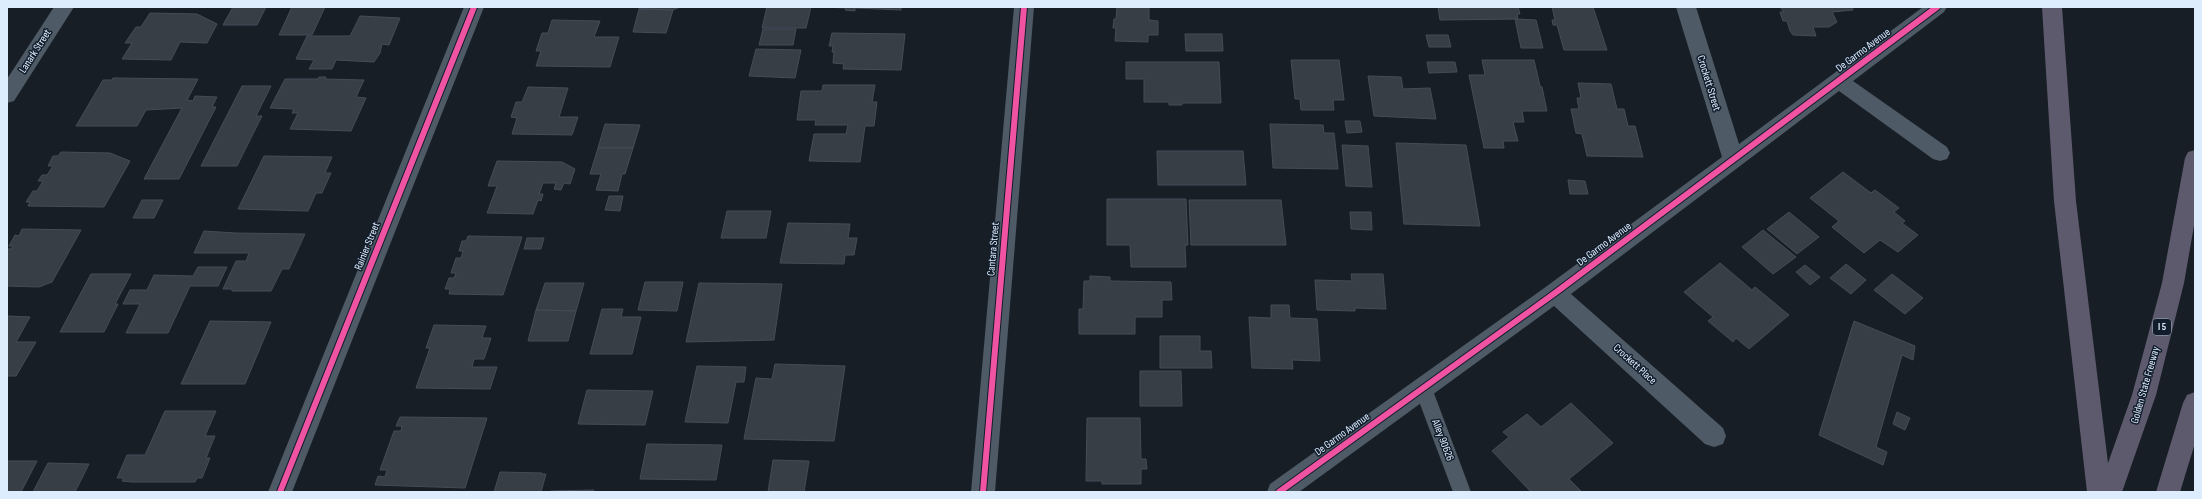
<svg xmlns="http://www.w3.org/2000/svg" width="2202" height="499" viewBox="0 0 2202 499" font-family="'Sofia Sans Condensed',sans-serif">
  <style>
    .building { fill: #373e46; stroke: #434d58 }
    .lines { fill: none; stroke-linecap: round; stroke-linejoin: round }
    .service { fill: #4e5a66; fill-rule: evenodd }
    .minor { fill: #4e5a66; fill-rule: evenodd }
    .motorway { fill: #5e5a6d; fill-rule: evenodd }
    .cycleway-casing { stroke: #121d2b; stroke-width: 8 }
    .cycleway { stroke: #f153a3; stroke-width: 6 }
    .labels { text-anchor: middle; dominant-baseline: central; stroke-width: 3; stroke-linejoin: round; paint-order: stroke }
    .shield { fill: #121d2b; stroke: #a1afbf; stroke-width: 1 }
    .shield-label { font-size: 10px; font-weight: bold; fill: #deedfe }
    .street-label { font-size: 11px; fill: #deedfe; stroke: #121d2b }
  </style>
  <rect width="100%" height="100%" fill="#181e25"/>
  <!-- building -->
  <g class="building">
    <polygon points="233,7 266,7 257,25 223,25"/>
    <polygon points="292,7 325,7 312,35 279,35"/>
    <polygon points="640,7 680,7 673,10 639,9"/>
    <polygon points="767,7 811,7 806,28 762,28"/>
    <polygon points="822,7 901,7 901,10 855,8 855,11 845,10 846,8"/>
    <polygon points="1117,7 1149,7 1149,20 1158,21 1158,35 1148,35 1148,42 1115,41 1116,28 1113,28 1114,19 1116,19"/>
    <polygon points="1438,7 1518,7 1520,14 1517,14 1518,19 1440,20"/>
    <polygon points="1552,7 1593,7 1607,50 1564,50 1557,25 1553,25 1552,20 1555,20"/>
    <polygon points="1780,7 1852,7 1853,10 1832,12 1837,22 1829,27 1813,27 1816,36 1793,35 1790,31 1787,21 1783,21 1780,12 1784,12"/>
    <polygon points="639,9 673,10 666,33 633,32"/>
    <polygon points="150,13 197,14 217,24 207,43 180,42 171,60 122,59 132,43 125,43 136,27 141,27"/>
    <polygon points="360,16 400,18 389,45 382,44 380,53 374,62 336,60 332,69 309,69 314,60 296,59 307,36 350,36"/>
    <polygon points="1515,19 1536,20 1543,48 1521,48"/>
    <polygon points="552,20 600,21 594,37 619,37 610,67 536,66 541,51 536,51 542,33 548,33"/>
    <polygon points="763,29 796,29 793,45 759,45"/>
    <polygon points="832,33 905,34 901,70 843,69 844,64 833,63 834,52 832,52 833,46 829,46"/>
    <polygon points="1185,34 1222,34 1223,51 1186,51"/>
    <polygon points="1426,35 1448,35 1451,47 1429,47"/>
    <polygon points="756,49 801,50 795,78 749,76"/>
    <polygon points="1291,60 1339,60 1344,100 1333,100 1334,110 1301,110 1300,99 1295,99"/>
    <polygon points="1482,60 1534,60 1540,86 1542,87 1547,111 1522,111 1524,122 1513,122 1518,141 1503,141 1504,148 1484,148 1469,75 1485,75"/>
    <polygon points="1126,62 1219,62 1221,103 1182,103 1182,105 1169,105 1169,102 1144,102 1144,79 1126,79"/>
    <polygon points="1427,62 1455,62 1457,72 1429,73"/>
    <polygon points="1368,76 1401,77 1403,89 1430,88 1436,119 1374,116"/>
    <polygon points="319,77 326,77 325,79 364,80 356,97 366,98 351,131 290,129 298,113 292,113 294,109 270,108 285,79 318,79"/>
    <polygon points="113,78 198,79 187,100 193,101 195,96 217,97 212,107 216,107 179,179 144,179 182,108 146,110 137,126 76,126 103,80 112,80"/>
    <polygon points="1578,83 1611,84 1617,109 1624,109 1628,126 1635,126 1643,157 1587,156 1582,134 1576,133 1571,109 1579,109 1577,98 1581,98"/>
    <polygon points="823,85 875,85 872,102 877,102 874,126 865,126 860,162 809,161 814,134 846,134 848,125 815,125 816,120 797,120 801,91 822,91"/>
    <polygon points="242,86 271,86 256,116 262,116 237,166 201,166"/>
    <polygon points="528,87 568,88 559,117 578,117 572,135 512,134 517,118 511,117 516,102 522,102"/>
    <polygon points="1345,121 1360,121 1362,132 1347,133"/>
    <polygon points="605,124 640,125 633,148 598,148"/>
    <polygon points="1270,124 1323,125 1324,133 1334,133 1338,169 1273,168"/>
    <polygon points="1396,143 1466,145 1480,226 1404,224"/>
    <polygon points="1342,145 1368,146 1372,187 1346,186"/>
    <polygon points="598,148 633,148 625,174 622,174 618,191 596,190 601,174 590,174"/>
    <polygon points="1157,151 1243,151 1246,185 1158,185"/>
    <polygon points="61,152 110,153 130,161 104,207 28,206 30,202 26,202 33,191 37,191 43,181 38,181 42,175 47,175 53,166 48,166 53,156 58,156"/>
    <polygon points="264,156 332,157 325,173 331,173 322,193 316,193 308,211 238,209"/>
    <polygon points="497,161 562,162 575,169 570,184 564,183 561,190 554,189 556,183 543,183 539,194 543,194 541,201 538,200 533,214 487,213 497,186 488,186"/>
    <polygon points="1843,172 1871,193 1875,190 1899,208 1894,212 1905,221 1902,223 1918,235 1898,252 1880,240 1864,253 1832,227 1839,221 1810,198"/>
    <polygon points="1568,180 1585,181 1588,194 1570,194"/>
    <polygon points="609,196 623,196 620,211 605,210"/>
    <polygon points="1107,199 1186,199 1188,245 1185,245 1186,267 1131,267 1130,245 1107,245"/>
    <polygon points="142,200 163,200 154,218 133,218"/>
    <polygon points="1189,200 1281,200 1286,245 1191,245"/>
    <polygon points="727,211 771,211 766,238 721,238"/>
    <polygon points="1350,212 1371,212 1372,230 1351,229"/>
    <polygon points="1789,212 1819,237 1797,254 1767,229"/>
    <polygon points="788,223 850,224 848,238 857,238 854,255 845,255 844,264 780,263"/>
    <polygon points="22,229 81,230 52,282 39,287 7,286 7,249 11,249 13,246 9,246 15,235 19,236"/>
    <polygon points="1763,230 1796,257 1773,274 1742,247"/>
    <polygon points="204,231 235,233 305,234 289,269 282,269 271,291 232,291 232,289 223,289 236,261 246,261 249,253 194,253"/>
    <polygon points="468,236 522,237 503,295 449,294 450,289 445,289 449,278 454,278 456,273 451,273 456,258 461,258 463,251 459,251 462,241 466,241"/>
    <polygon points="527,238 544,238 541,249 524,249"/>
    <polygon points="1720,263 1752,290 1755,287 1789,315 1749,349 1736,338 1733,342 1708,321 1713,317 1684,292"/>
    <polygon points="1846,264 1866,280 1851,294 1830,278"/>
    <polygon points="1805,265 1820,277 1810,285 1796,272"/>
    <polygon points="198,267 227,267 218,286 190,286 168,333 126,333 140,304 123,304 130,290 147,290 154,275 193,276"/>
    <polygon points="91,274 131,274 115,304 118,304 104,332 60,332"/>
    <polygon points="1351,274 1383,274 1386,309 1355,308 1355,311 1317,310 1315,280 1352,281"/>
    <polygon points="1892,274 1923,298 1905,314 1874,290"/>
    <polygon points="1090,276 1110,277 1110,281 1171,282 1172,300 1162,300 1162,317 1135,317 1135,334 1079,334 1079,309 1083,309 1084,281 1090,281"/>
    <polygon points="645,282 683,282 677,311 638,310"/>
    <polygon points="545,283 584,283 576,311 536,310"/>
    <polygon points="699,283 782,284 774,340 686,342"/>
    <polygon points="1271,305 1289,305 1290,318 1317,319 1320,361 1292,360 1293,369 1252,368 1249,317 1271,318"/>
    <polygon points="602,309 623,309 621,317 641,317 632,354 590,354"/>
    <polygon points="536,310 576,311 568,341 528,341"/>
    <polygon points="7,316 30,317 16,342 36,342 16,376 7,376"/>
    <polygon points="210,321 271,322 245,384 181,384"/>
    <polygon points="1854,321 1915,346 1913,360 1902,355 1876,447 1887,452 1883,465 1819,435"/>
    <polygon points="434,325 486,326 482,338 491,338 484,359 474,359 472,367 497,367 490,389 416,388 430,348 426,348"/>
    <polygon points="1160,336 1200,336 1200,351 1211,351 1212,368 1160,368"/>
    <polygon points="775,364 845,366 834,441 744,439 756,378 772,379"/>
    <polygon points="697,366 746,367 744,382 736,382 728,423 685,422"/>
    <polygon points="1140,371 1181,371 1182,406 1140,406"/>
    <polygon points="587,390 653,391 645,425 578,424"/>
    <polygon points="1571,403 1613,443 1569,479 1582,492 1531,492 1492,451 1509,437 1503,432 1527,414 1541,427"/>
    <polygon points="165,411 216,411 205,436 215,436 206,458 210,458 202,478 197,478 195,482 132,482 122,481 124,478 117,478 127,455 145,455"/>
    <polygon points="1897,412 1910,418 1905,430 1893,424"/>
    <polygon points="400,417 487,418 465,488 375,485 378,476 385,477 387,470 380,470 394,431 401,431 402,426 396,426"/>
    <polygon points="1087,418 1140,418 1141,459 1146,459 1147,469 1141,469 1141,484 1102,484 1102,481 1086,481"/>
    <polygon points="647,444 722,445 716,480 640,479"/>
    <polygon points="773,460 809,461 804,492 768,492"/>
    <polygon points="7,461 37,461 21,492 7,492"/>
    <polygon points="48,463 89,464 75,492 33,492"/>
    <polygon points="500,472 542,473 542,474 546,474 541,492 494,492"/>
    <polygon points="594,490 593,492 551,492 551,491"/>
  </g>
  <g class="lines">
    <!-- service -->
    <polygon class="service" points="1423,380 1429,382 1432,388 1471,492 1453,492 1414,388 1417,382"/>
    <!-- minor -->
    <g class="minor">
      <polygon points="54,7 74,7 14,101 7,103 7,79"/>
      <polygon points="464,7 484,7 292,492 268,492"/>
      <polygon points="1014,7 1034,7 995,492 971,492"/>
      <polygon points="1676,7 1696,7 1739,144 1923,7 1947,7 1944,12 1853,81 1947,147 1950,153 1947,159 1940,161 1933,159 1839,91 1571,294 1723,428 1726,436 1723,444 1714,447 1705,444 1554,306 1299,492 1267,492 1270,484 1547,286 1722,157"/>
    </g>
    <!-- motorway -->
    <g class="motorway">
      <polygon points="2042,7 2062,7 2076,201 2108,463 2132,395 2162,283 2185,158 2188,152 2195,150 2195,220 2184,283 2156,395 2122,492 2087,492 2054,201"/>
      <polygon points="2195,392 2195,443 2180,492 2156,492 2183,403 2187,395"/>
    </g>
    <defs>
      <g id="cycleway">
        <polyline points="280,492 474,7"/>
        <polyline points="983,492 1024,7"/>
        <polyline points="1279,492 1555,293 1937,7"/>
      </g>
    </defs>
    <!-- cycleway casing -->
    <use href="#cycleway" class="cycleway-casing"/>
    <!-- cycleway -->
    <use href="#cycleway" class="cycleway"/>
  </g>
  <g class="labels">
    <!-- shield labels -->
    <rect class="shield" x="2153" y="319" width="18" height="16" rx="3"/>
    <g class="shield-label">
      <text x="2162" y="327">I 5</text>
    </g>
    <!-- street labels -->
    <g class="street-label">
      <text transform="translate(1863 50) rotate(-37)">De Garmo Avenue</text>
      <text transform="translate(35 51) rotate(-57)">Lanark Street</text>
      <text transform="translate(1709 83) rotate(73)">Crockett Street</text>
      <text transform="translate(1604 244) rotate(-37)">De Garmo Avenue</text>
      <text transform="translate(367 246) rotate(-68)">Rainier Street</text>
      <text transform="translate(993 249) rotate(-85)">Cantara Street</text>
      <text transform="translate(1635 364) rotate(42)">Crockett Place</text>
      <text transform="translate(2145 385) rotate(-74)">Golden State Freeway</text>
      <text transform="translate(1342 434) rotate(-36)">De Garmo Avenue</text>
      <text transform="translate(1443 440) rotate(69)">Alley 90626</text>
    </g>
  </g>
  <!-- border -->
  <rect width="2202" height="499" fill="none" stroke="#deedfe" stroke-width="16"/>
</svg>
